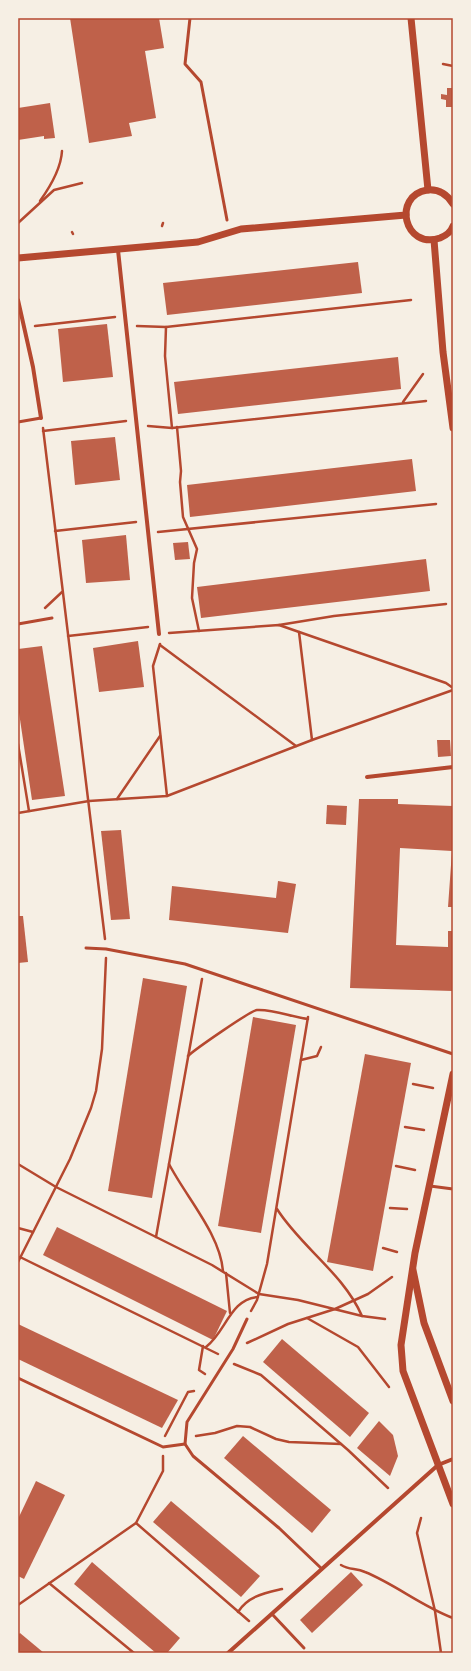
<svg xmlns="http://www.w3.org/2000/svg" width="471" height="1671" viewBox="0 0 471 1671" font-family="'Open Sans',sans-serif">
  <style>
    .building { fill: #bf614a }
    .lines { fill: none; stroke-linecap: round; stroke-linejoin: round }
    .path { stroke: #b5482f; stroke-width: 2.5 }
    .service { stroke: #b5482f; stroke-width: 3 }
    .minor { stroke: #b5482f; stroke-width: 4 }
    .tertiary { stroke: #b5482f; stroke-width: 7 }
    .neatline { fill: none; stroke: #b5482f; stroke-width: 1.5 }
  </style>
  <rect width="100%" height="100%" fill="#f6efe4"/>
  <!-- building -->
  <g class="building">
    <polygon points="70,18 159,18 164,48 145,51 156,118 129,123 132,136 89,143"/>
    <polygon points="447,88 453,88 453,107 446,107 446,100 441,99 441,94 447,95"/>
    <polygon points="50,103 55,138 44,139 44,136 18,140 18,108"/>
    <polygon points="358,262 362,293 167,315 163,283"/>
    <polygon points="107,324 113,377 63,382 58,329"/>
    <polygon points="398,357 401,389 178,414 174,382"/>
    <polygon points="115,437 120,480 75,485 71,441"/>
    <polygon points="412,459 416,491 190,517 187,485"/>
    <polygon points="126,535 130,580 86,583 82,540"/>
    <polygon points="188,542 190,559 175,560 173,543"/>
    <polygon points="426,559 430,591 201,618 197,587"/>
    <polygon points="138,641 144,687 99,692 93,648"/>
    <polygon points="42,646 65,796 32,800 18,706 18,649"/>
    <polygon points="437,740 450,740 451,756 438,757"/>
    <polygon points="359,799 398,799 398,804 453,806 453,907 448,907 452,851 400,848 396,945 448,947 448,931 453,931 453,991 350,988"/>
    <polygon points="327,805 347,806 346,825 326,824"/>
    <polygon points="121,830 130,919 111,920 101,831"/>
    <polygon points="278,881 296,884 288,933 169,920 172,886 276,898"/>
    <polygon points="18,916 23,916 28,962 18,963"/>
    <polygon points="143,978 187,986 152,1198 108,1191"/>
    <polygon points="253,1017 296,1025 261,1233 218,1226"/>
    <polygon points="365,1054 411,1063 373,1271 327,1262"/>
    <polygon points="57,1227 227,1311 213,1340 43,1255"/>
    <polygon points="18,1324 178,1400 162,1428 18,1359"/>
    <polygon points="282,1339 369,1413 350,1437 263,1362"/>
    <polygon points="379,1421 393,1435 398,1456 390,1476 357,1448"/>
    <polygon points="243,1436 331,1510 312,1533 224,1458"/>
    <polygon points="36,1481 65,1495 24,1579 18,1576 18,1519"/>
    <polygon points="171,1501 260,1576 241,1597 153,1522"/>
    <polygon points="92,1562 180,1638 167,1653 156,1653 74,1584"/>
    <polygon points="351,1572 363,1585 312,1633 300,1620"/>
    <polygon points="20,1633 44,1653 18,1653 18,1635"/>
  </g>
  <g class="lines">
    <!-- path -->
    <g class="path">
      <polyline points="443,64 453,66"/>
      <path d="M40 201C50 187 61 169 62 151"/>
      <polyline points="18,223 54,190 82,183"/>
      <polyline points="162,226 163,223"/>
      <polyline points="72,232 73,234"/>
      <polyline points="35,326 115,317"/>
      <polyline points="137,326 166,327 411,300"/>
      <polyline points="166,327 165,356 172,428"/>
      <polyline points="403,402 423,374"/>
      <polyline points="148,426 172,428 426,401"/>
      <polyline points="177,427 181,471 180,482 183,517 197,549 194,563 192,598 199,631"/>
      <polyline points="43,428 105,939"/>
      <polyline points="43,431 126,421"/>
      <polyline points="55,531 136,522"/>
      <polyline points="158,532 436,504"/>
      <polyline points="45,608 62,592"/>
      <polyline points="279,625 334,616 446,604"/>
      <polyline points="299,632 312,740"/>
      <polyline points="169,633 279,625 446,683 453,688"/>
      <polyline points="68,636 148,627"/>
      <polyline points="160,644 153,666 167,796"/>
      <polyline points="160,645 296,746"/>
      <polyline points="18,744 29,811"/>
      <polyline points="117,799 160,736"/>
      <polyline points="18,813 89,801 167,796 312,740 453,690"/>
      <path d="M188 1056C194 1050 250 1011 257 1010 274 1009 291 1017 308 1019"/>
      <polyline points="301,1060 317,1056 321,1047"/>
      <polyline points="413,1084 433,1088"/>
      <polyline points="405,1127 424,1130"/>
      <polyline points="18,1164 56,1187 212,1265 259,1294 298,1300 362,1316 385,1319"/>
      <path d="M169 1164C186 1197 220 1234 223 1271"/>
      <polyline points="396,1166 415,1170"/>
      <polyline points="390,1208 407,1209"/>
      <path d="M277 1209C301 1247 343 1273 362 1316"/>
      <polyline points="18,1228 33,1232"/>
      <polyline points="156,1237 202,979"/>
      <polyline points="383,1248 397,1252"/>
      <polyline points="20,1257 218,1354"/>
      <polyline points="18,1262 70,1159 91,1108 96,1091 102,1049 106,958"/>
      <polyline points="226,1273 230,1313"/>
      <polyline points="251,1311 257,1300 267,1264 308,1017"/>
      <polyline points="307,1318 358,1347 389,1387"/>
      <polyline points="247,1343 288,1324 335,1309 368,1294 392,1277"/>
      <polyline points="203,1346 199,1370 205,1374"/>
      <path d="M206 1347C226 1332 230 1299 258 1297"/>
      <polyline points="234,1364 261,1375 348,1450 388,1488"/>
      <polyline points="165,1436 188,1392 194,1391"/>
      <polyline points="196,1436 215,1433 237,1426 250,1427 276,1439 289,1442 341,1444"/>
      <polyline points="421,1518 417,1533 435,1611 441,1653"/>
      <polyline points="136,1523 249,1621"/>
      <path d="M341 1565C349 1570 356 1568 365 1572 395 1584 421 1606 453 1618"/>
      <polyline points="49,1583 134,1653"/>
      <polyline points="18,1605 136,1523 163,1471 163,1456"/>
      <path d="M238 1612C248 1596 265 1593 282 1589"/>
    </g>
    <!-- service -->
    <g class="service">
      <polyline points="190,18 185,64 201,82 227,220"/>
      <polyline points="18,422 41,418"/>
      <polyline points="18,624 52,618"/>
      <polyline points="86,948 106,949 185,964 453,1054"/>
      <polyline points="430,1186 453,1189"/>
      <polyline points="247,1319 233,1349 187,1422 185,1444 193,1456 279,1528 322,1569"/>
      <polyline points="18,1378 163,1447 185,1444"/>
      <polyline points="272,1614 304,1648"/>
    </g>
    <!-- minor -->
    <g class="minor">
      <polyline points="118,250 159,634"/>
      <polyline points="18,300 33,367 41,418"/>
      <polyline points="367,777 453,767"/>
      <polyline points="228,1653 438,1465 453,1459"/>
    </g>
    <!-- tertiary -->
    <g class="tertiary">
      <polyline points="411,18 428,190"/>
      <path d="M453 204C447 194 438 189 427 190 392 196 404 250 440 238 445 236 451 232 453 226"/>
      <polyline points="434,240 443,352 453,428"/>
      <polyline points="18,258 198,242 241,229 406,215"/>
      <polyline points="453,1074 415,1253 401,1345 403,1371 453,1504"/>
      <polyline points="413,1270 424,1323 453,1401"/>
    </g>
  </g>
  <!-- border -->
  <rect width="471" height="1671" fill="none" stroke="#f6efe4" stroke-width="38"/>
  <rect x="19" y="19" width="433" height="1633" class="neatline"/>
</svg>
